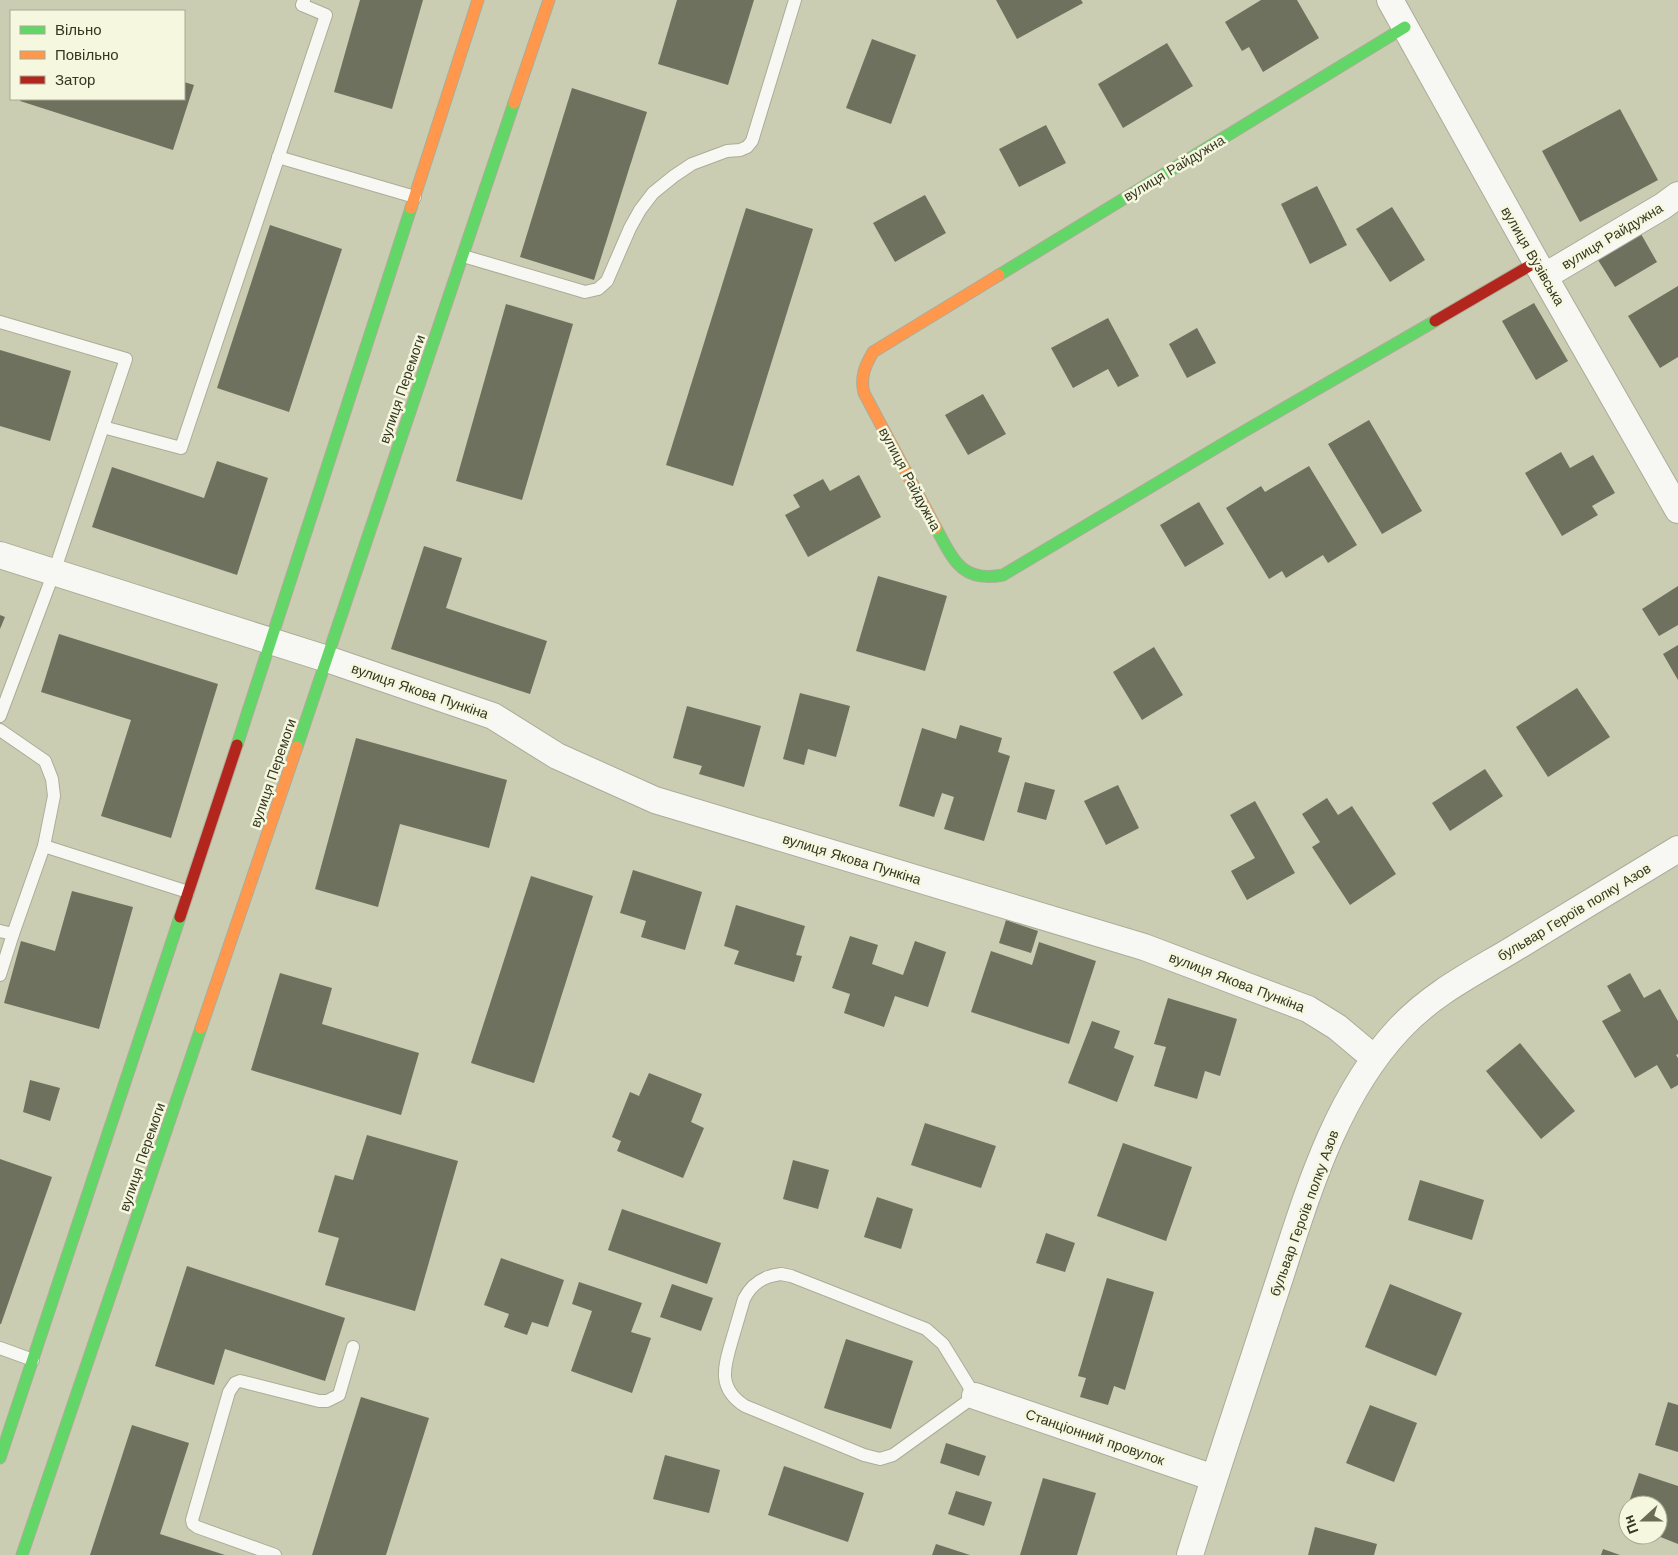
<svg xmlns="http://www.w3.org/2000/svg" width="1678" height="1555" viewBox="0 0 1678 1555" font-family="'Work Sans',sans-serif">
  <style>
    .building { fill: #6d715e }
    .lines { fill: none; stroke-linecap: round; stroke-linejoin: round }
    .lane-casing { stroke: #acac98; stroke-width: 14 }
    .street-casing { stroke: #acac98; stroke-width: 28 }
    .fast-casing { stroke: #acac98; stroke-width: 13 }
    .slow-casing { stroke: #acac98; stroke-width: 13 }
    .jam-casing { stroke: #acac98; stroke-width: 13 }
    .lane { stroke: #f7f8f3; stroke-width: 12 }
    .street { stroke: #f7f8f3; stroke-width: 26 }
    .fast { stroke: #63d668; stroke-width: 11 }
    .slow { stroke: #ff974d; stroke-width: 11 }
    .jam { stroke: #b3261e; stroke-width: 11 }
    .labels { text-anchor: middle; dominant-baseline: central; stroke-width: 5; stroke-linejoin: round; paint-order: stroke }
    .street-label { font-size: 14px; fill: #363723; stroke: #f5f7de }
  </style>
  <rect width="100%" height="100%" fill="#cbcdb2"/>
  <!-- building -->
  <g class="building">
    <polygon points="360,0 423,0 392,109 334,92"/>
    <polygon points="677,0 754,0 728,85 658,64"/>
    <polygon points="996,0 1081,0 1083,3 1017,39"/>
    <polygon points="1261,0 1297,0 1319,38 1263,72 1249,47 1242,51 1225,22"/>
    <polygon points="872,39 916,55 891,124 846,108"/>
    <polygon points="1167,43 1193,86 1123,128 1098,84"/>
    <polygon points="184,82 194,85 173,150 20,101 21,99 184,99"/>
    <polygon points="572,88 647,112 594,280 520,257"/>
    <polygon points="1620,109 1658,180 1580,222 1542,151"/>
    <polygon points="1046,125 1066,163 1019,187 999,149"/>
    <polygon points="1317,186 1347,245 1310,264 1281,204"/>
    <polygon points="925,195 946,233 895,262 873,223"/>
    <polygon points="1392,207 1425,260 1390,282 1356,229"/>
    <polygon points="746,208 813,229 733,486 666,465"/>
    <polygon points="270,225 342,249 289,412 217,388"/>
    <polygon points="1641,234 1657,262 1615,287 1598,260"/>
    <polygon points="1678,286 1678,357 1660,368 1628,316"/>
    <polygon points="1534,303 1568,361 1536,380 1502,321"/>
    <polygon points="506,304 573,324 522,500 456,481"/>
    <polygon points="1108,318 1139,376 1118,387 1108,369 1073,388 1051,348"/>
    <polygon points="1197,328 1216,363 1187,378 1169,344"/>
    <polygon points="0,350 71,371 50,441 0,426"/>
    <polygon points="983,394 1006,434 968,455 945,415"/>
    <polygon points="1369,420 1422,511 1382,534 1328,444"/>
    <polygon points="1561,452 1570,468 1593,455 1615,493 1592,506 1598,515 1562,536 1525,473"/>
    <polygon points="217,461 268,478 237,575 92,527 112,467 204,498"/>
    <polygon points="1309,466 1357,545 1328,563 1323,555 1286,578 1282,571 1269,579 1226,508 1261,486 1265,492"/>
    <polygon points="859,475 881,517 808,557 785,515 800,507 793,495 823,479 830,491"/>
    <polygon points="1199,502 1224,544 1185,567 1160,525"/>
    <polygon points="424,546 462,558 446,608 547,641 530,694 391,649"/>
    <polygon points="878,576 947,596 925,671 856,651"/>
    <polygon points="1678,586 1678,625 1659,636 1642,609"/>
    <polygon points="0,615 5,617 0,629"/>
    <polygon points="59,634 218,684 171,838 101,816 131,720 41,692"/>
    <polygon points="1678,645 1678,680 1663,654"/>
    <polygon points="1154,647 1183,695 1142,720 1113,672"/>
    <polygon points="1577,688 1610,737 1548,777 1516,727"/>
    <polygon points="800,693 850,706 836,757 808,749 804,765 783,759"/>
    <polygon points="687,706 761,726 744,787 699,774 702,766 673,758"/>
    <polygon points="960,725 1002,738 998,752 1010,756 984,841 944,829 954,797 942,793 934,817 899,806 922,728 956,739"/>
    <polygon points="356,738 507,780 489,848 400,824 378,907 315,889"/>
    <polygon points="1485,769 1503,796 1450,831 1432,803"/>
    <polygon points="1025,782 1055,790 1046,820 1017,812"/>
    <polygon points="1118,785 1139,828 1106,845 1084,801"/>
    <polygon points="1327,798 1338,815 1352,806 1396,874 1350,905 1312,847 1320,842 1302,814"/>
    <polygon points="1255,801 1295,873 1247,900 1231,871 1255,858 1230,815"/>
    <polygon points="633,870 702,892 685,950 641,937 646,921 620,913"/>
    <polygon points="531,876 593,896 534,1083 471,1063"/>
    <polygon points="72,891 133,907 99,1029 4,1003 21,941 55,951"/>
    <polygon points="736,905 805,926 796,955 802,956 794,982 734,964 739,951 724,946"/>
    <polygon points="1006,920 1038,931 1031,953 999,943"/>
    <polygon points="850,936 878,945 872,964 903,975 915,941 946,952 928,1007 895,996 884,1027 844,1013 850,994 832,988"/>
    <polygon points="1039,942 1096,961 1069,1044 971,1012 991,951 1032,965"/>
    <polygon points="280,973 332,988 322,1024 419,1053 401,1115 251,1070"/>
    <polygon points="1630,973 1644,998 1660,989 1678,1021 1678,1054 1676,1055 1678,1058 1678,1085 1671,1089 1657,1065 1635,1078 1602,1021 1621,1011 1607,986"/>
    <polygon points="1168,998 1237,1019 1220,1076 1205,1071 1197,1099 1154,1086 1166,1047 1154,1044"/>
    <polygon points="1092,1021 1120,1031 1114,1048 1134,1056 1117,1102 1068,1083"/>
    <polygon points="1520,1043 1575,1111 1541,1139 1486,1071"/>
    <polygon points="649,1073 702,1094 691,1122 704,1128 683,1178 617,1151 621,1141 612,1137 630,1092 639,1096"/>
    <polygon points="30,1080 60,1088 50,1121 23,1112"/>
    <polygon points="925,1123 996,1146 981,1188 911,1165"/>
    <polygon points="367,1135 458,1161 415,1311 325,1285 339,1238 318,1232 335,1175 353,1180"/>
    <polygon points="1123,1143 1192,1167 1166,1241 1097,1216"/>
    <polygon points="0,1159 52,1177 1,1324 0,1324"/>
    <polygon points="793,1160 829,1170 818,1209 783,1199"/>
    <polygon points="1420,1180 1484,1200 1472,1240 1408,1220"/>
    <polygon points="877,1197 913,1209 901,1249 864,1237"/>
    <polygon points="622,1209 721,1243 707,1284 608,1250"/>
    <polygon points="1046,1233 1075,1243 1065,1272 1036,1263"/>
    <polygon points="501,1258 564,1280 548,1327 532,1322 527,1335 504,1327 509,1314 484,1305"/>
    <polygon points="187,1266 345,1318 325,1381 225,1349 214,1385 155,1366"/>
    <polygon points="1107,1278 1154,1292 1125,1390 1114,1386 1108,1405 1080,1397 1086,1378 1078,1376"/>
    <polygon points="579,1282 642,1303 631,1332 651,1338 632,1393 571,1371 592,1311 572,1304"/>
    <polygon points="672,1284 713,1298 701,1331 660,1317"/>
    <polygon points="1390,1284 1462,1313 1436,1376 1365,1347"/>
    <polygon points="846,1339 913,1361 891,1429 824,1408"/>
    <polygon points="361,1397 429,1418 386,1555 312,1555"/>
    <polygon points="1668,1402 1678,1405 1678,1452 1655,1445"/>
    <polygon points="1370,1405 1417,1423 1394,1482 1346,1463"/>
    <polygon points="132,1425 189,1443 160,1534 225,1555 90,1555"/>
    <polygon points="946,1443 986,1456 979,1476 940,1463"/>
    <polygon points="665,1455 720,1470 709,1513 653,1499"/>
    <polygon points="784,1466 864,1493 848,1542 768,1515"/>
    <polygon points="1639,1473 1678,1486 1678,1544 1658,1536 1658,1505 1628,1505"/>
    <polygon points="1043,1478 1096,1493 1077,1555 1020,1555"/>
    <polygon points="956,1491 992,1502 984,1526 948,1514"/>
    <polygon points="1628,1506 1628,1526 1621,1523"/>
    <polygon points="1315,1527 1377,1544 1374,1555 1308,1555"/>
    <polygon points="936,1544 970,1555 932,1555"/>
    <polygon points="1603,1549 1620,1555 1601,1555"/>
  </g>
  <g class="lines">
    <defs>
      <g id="lane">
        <polyline points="278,157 415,197"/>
        <polyline points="463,256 585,292 598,289 607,281 630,228 640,210 653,193 674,176 692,164 727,151 740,150 747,147 752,141 795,0"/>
        <polyline points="0,322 126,359 103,427"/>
        <polyline points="0,716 54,572 103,427 181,448 326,15 302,5 304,0"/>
        <polyline points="0,730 45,761 52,779 54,796 44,846 13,934 0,975"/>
        <polyline points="44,846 188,892"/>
        <polyline points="0,931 13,934"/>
        <path d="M781 1274 791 1276 926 1329 943 1344 975 1396 893 1455 880 1459 864 1455 745 1406C717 1388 724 1367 732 1340 736 1326 740 1313 744 1299 752 1283 764 1276 781 1274Z"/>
        <polyline points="0,1348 33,1360"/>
        <polyline points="275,1555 197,1527 193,1524 192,1520 229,1392 235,1383 240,1381 319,1401 327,1401 339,1395 353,1347"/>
      </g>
      <g id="street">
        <polyline points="1390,0 1536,262 1678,510"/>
        <polyline points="1545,276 1663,206 1678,195"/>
        <polyline points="0,555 327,659 493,716 557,756 655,800 1144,947 1308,1009 1337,1027 1374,1058"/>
        <polyline points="975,1396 1214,1478"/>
        <path d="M1190 1555C1216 1471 1244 1388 1271 1305 1303 1210 1330 1102 1400 1028 1434 992 1474 973 1515 948 1569 915 1624 882 1678 849"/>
      </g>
      <g id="fast">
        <polyline points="999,275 1405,27"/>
        <path d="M936 528C953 559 961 583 1003 575L1236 436 1435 321"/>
        <polyline points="237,745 411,208"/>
        <polyline points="297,747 514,103"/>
        <polyline points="0,1458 180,917"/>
        <polyline points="22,1555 201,1028"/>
      </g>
      <g id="slow">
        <polyline points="514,103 549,0"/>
        <polyline points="411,208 478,0"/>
        <path d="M936 528 864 393C860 377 865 366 873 352L999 275"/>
        <polyline points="201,1028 297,747"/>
      </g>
      <g id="jam">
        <polyline points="1435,321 1536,262"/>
        <polyline points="180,917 237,745"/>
      </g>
    </defs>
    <!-- lane casing -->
    <use href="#lane" class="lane-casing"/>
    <!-- street casing -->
    <use href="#street" class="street-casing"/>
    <!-- fast casing -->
    <use href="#fast" class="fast-casing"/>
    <!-- slow casing -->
    <use href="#slow" class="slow-casing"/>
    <!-- jam casing -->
    <use href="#jam" class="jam-casing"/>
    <!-- lane -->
    <use href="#lane" class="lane"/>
    <!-- street -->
    <use href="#street" class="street"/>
    <!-- fast -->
    <use href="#fast" class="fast"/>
    <!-- slow -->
    <use href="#slow" class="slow"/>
    <!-- jam -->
    <use href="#jam" class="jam"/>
  </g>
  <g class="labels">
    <!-- street labels -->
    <g class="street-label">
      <text transform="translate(1174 168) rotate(-31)">вулиця Райдужна</text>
      <text transform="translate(1612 236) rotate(-31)">вулиця Райдужна</text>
      <text transform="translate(1533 256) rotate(60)">вулиця Вузівська</text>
      <text transform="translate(402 389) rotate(-71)">вулиця Перемоги</text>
      <text transform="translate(910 479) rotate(62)">вулиця Райдужна</text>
      <text transform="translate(420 691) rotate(19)">вулиця Якова Пункіна</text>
      <text transform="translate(273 773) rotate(-71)">вулиця Перемоги</text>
      <text transform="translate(852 859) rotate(17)">вулиця Якова Пункіна</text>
      <text transform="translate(1574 912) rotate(-31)">бульвар Героїв полку Азов</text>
      <text transform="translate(1237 982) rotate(21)">вулиця Якова Пункіна</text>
      <text transform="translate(142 1157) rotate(-71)">вулиця Перемоги</text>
      <text transform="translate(1304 1213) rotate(-70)">бульвар Героїв полку Азов</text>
      <text transform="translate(1095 1437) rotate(19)">Станціонний провулок</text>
    </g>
  </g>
  <!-- legend -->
  <rect x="10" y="10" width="175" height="90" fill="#f5f7de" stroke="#a9aa93"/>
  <rect x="20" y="26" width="25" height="8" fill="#63d668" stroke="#a9aa93"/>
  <text x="55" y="35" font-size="15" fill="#363723">Вільно</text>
  <rect x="20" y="51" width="25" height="8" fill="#ff974d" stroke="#a9aa93"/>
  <text x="55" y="60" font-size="15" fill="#363723">Повільно</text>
  <rect x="20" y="76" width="25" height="8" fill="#b3261e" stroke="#a9aa93"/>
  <text x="55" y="85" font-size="15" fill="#363723">Затор</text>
  <!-- north arrow -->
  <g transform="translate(1643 1520) rotate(249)"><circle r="24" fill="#f5f7de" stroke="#a9aa93"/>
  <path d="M0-4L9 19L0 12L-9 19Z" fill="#6a6c55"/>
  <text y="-8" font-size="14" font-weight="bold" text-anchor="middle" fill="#363723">Пн</text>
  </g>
</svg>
